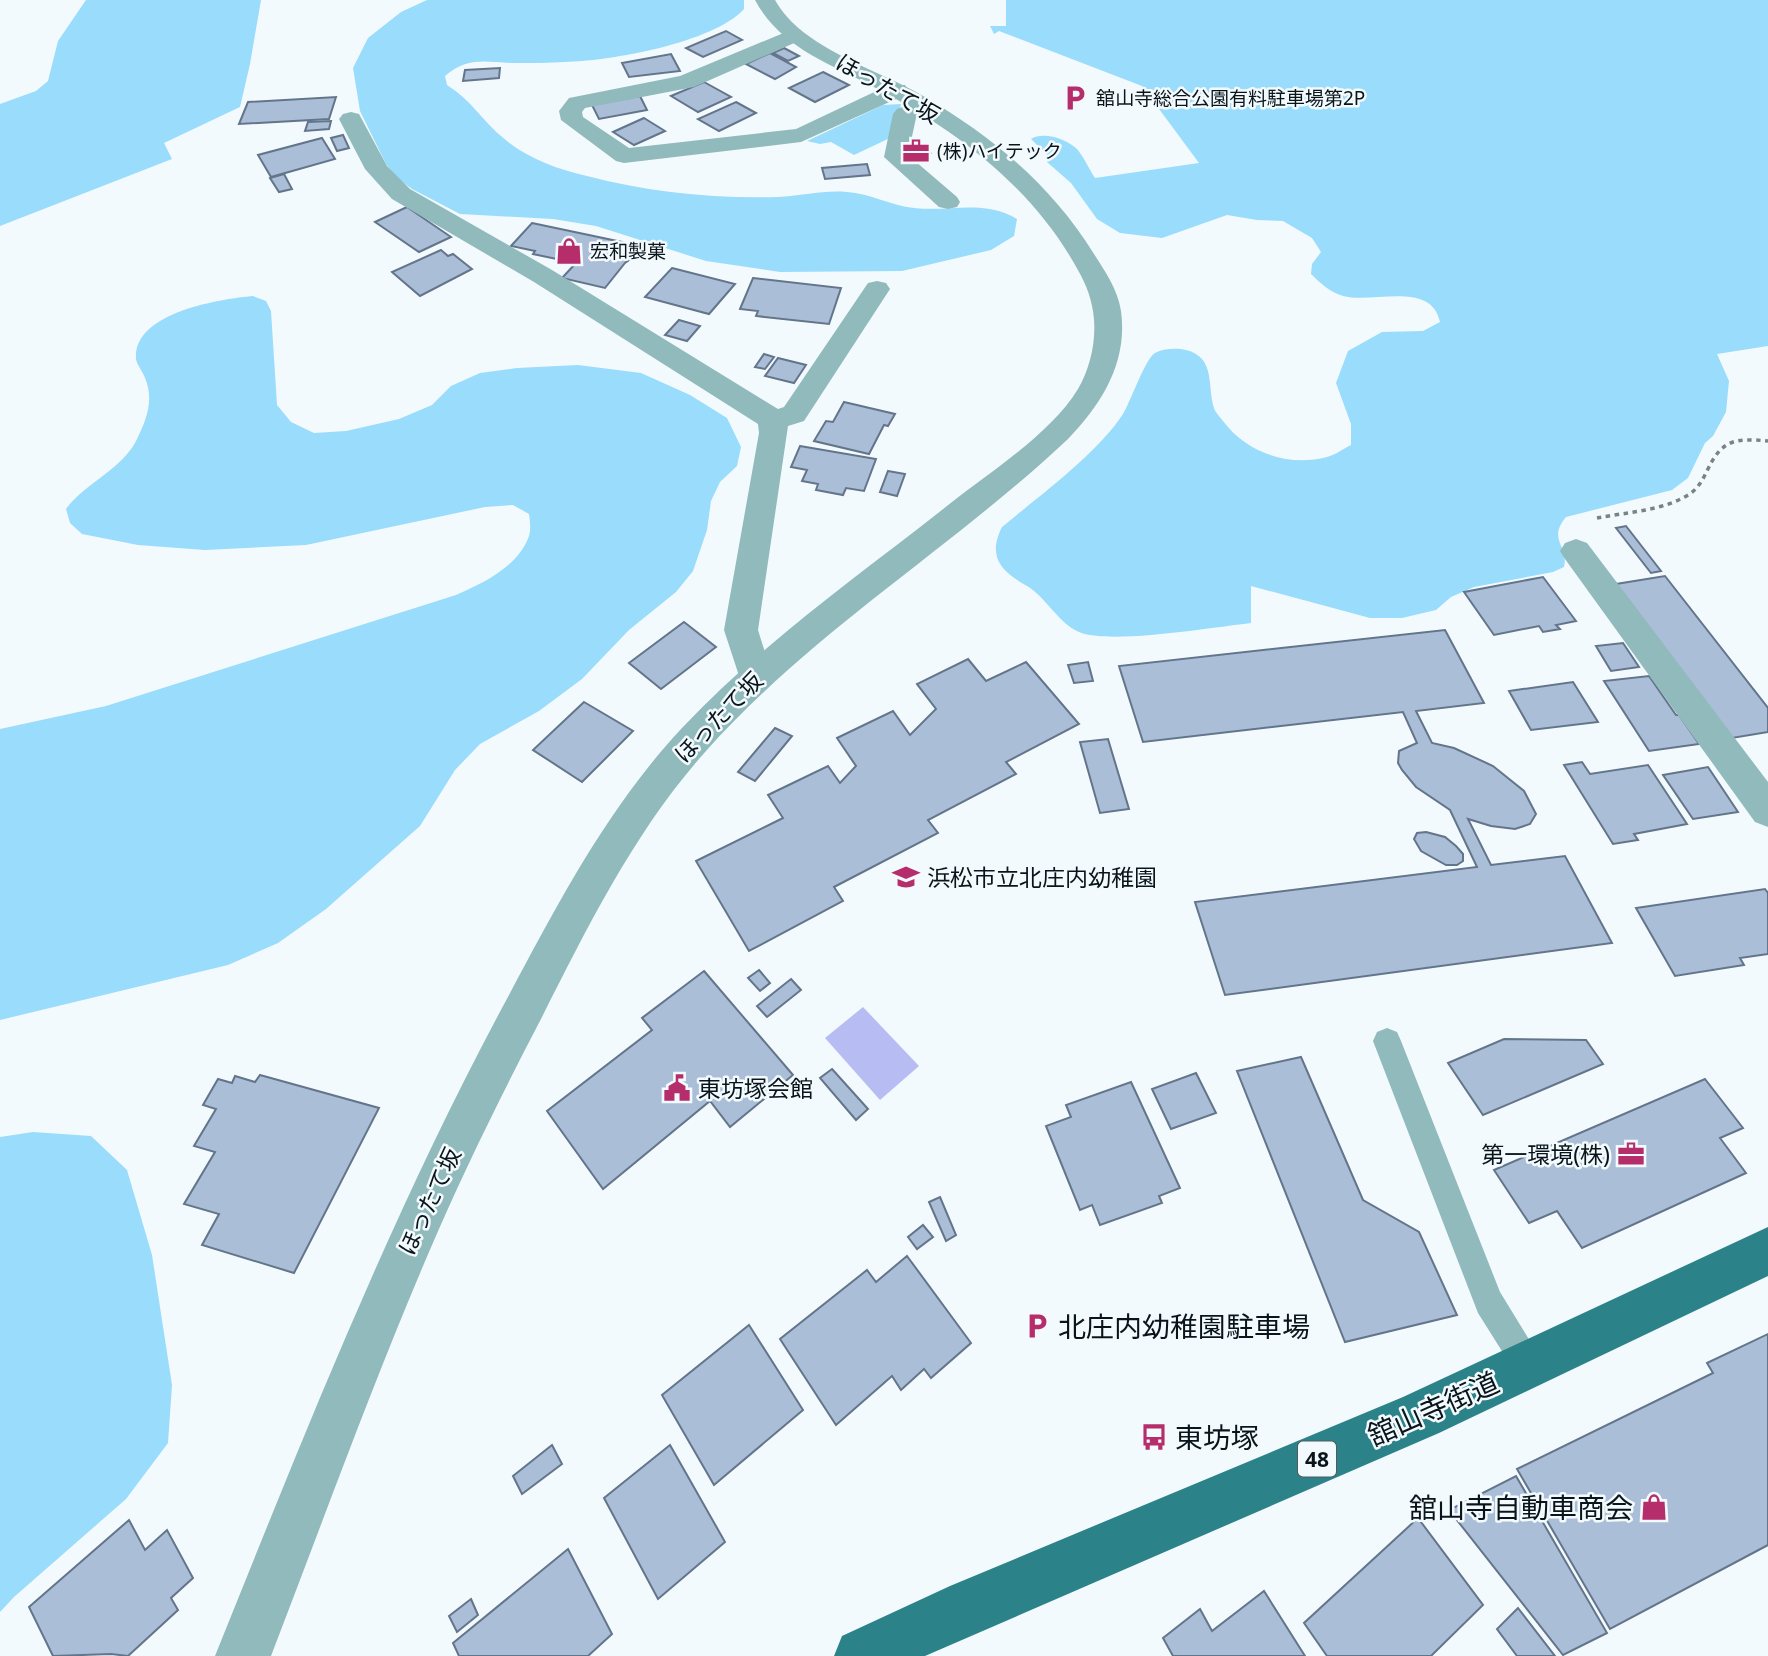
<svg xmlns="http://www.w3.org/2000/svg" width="1768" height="1656" viewBox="0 0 1768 1656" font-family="'Noto Sans','Noto Sans JP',sans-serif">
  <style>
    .green { fill: #99dcfb }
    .water { fill: #b7bdf3 }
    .building { fill: #aabed7; stroke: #63758b; stroke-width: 2 }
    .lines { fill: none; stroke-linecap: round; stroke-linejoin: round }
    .path { stroke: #798387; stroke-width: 3.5; stroke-dasharray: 4.5 4.5; stroke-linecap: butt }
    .service { fill: #91babc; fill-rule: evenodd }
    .minor { fill: #91babc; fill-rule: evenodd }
    .tertiary { fill: #91babc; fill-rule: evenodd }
    .primary { fill: #2b8389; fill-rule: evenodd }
    .labels { text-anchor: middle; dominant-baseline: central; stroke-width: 5; stroke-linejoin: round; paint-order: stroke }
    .far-poi-label { font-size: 19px; fill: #09151b; stroke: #f3fafd; text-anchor: start }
    .shield { fill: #f3fafd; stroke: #4f5a5f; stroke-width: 2 }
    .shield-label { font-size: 21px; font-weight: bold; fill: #09151b }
    .street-label { font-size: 23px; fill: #09151b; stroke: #f3fafd }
    .poi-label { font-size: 23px; fill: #09151b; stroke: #f3fafd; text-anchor: start }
    .near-poi-label { font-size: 28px; fill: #09151b; stroke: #f3fafd; text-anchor: start }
    .near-street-label { font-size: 28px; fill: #09151b; stroke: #f3fafd }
  </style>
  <rect width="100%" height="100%" fill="#f3fafd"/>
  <!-- green -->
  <g class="green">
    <polygon points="86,0 261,0 250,64 240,107 164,143 172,159 0,226 0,104 36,91 48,81 58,41"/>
    <path d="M427 0H744V9C713 43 610 61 565 62 549 63 532 63 516 63 488 63 469 55 445 76L447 85C473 102 480 118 501 136 524 157 557 169 587 176 647 192 715 199 778 197 801 196 823 190 847 192 870 193 891 206 914 208 951 212 984 199 1017 219L1014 236 991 250 902 271 780 272 706 261 596 226 553 219 460 214 412 189 396 177 386 164 360 111 353 68 368 38 401 12Z"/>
    <path d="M1006 0H1768V346L1717 354 1729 381 1726 412 1713 436 1705 443 1688 478 1672 490 1566 517C1547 540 1569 545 1564 567L1553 572 1474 587 1451 597 1436 610 1402 618H1370L1251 586V623C1215 627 1109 645 1079 632 1057 622 1048 599 1027 586 1001 571 987 557 1002 527 1038 497 1098 453 1123 414 1131 401 1145 359 1155 353 1164 348 1177 348 1186 350 1216 357 1207 387 1214 408 1215 412 1220 417 1223 421 1247 453 1288 467 1327 457 1335 455 1343 449 1351 445V424L1336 383 1348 351 1382 332 1423 331 1440 322C1431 280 1373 304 1343 296 1330 292 1320 283 1311 274L1312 264 1321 252 1312 238 1283 221 1257 220 1227 215 1162 238 1120 233 1097 219 1071 183 1047 162 1048 156 1031 139C1043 131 1067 139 1077 149 1084 157 1089 169 1095 178L1199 163 1142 86 999 31 994 34 990 26H1006Z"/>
    <polygon points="901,104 892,137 854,155 831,142 820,144 807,141 883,105"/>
    <path d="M253 296 266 301 271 311 277 405 291 422 314 433 346 431 399 419 432 405 451 386 480 373 517 368 578 365 641 373 690 395 727 418 741 447 737 466 720 482 711 501 707 530 693 571 676 592 629 630 582 679 539 711 480 744 455 770 420 826 326 909 278 943 228 965 0 1020V729L106 706 456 595C483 583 518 567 529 536 531 530 530 520 529 514L513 505 485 507 306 545 205 550 138 545 82 534 70 523 66 509C85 483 123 469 137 439 147 419 154 399 145 378 143 372 137 365 136 359 133 312 221 299 253 296Z"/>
    <polygon points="33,1132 91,1136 127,1170 152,1255 172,1385 168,1443 126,1499 14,1597 0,1612 0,1137"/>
  </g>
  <!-- water -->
  <polygon class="water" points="863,1007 919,1066 880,1100 825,1038"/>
  <!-- building -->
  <g class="building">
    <polygon points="726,31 742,40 703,57 686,48"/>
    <polygon points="784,48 799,56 788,61 773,53"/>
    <polygon points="770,53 796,67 775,79 746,64"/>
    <polygon points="671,54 680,71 629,77 622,63"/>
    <polygon points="500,68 499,78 463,81 465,70"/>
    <polygon points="823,72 849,85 815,102 789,88"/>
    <polygon points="704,82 731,97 698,112 671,96"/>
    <polygon points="640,96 647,110 599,119 592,105"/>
    <polygon points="336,97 329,119 239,124 248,102"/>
    <polygon points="736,102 756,113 719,131 698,119"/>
    <polygon points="644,118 665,131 634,145 613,132"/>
    <polygon points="331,121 329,129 305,131 308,122"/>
    <polygon points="343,135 349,148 337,151 331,138"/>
    <polygon points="322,138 335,159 271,177 258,155"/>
    <polygon points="918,144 930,153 915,158 904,149"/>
    <polygon points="867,164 870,175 825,179 822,168"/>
    <polygon points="284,174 292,189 279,192 270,178"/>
    <polygon points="407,207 451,237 419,252 375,222"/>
    <polygon points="532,223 622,242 642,251 625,263 605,288 562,278 576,263 533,254 535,251 511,246"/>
    <polygon points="441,250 448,256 453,254 472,269 420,296 392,272"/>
    <polygon points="672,268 735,284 709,314 645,297"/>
    <polygon points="753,278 841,288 829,324 756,316 758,311 740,309"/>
    <polygon points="679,320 700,326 687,341 665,335"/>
    <polygon points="764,354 774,357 765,369 755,367"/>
    <polygon points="778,358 806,365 794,383 765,376"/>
    <polygon points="844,402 895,414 888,426 884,425 869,454 814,441 826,421 833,422"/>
    <polygon points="800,446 876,459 864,491 846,488 843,495 816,490 818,484 802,481 807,470 791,467"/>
    <polygon points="888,471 905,474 897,496 880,492"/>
    <polygon points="1626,526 1661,571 1651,573 1616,528"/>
    <polygon points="1665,576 1768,708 1768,732 1732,738 1616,584"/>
    <polygon points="1543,577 1576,621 1556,625 1560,629 1543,632 1539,626 1494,635 1464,592"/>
    <polygon points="684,622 716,647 661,689 629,663"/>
    <polygon points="1445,630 1484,703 1416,711 1432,743 1454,748 1493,766 1524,791 1536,814 1530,824 1515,829 1491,826 1468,819 1491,865 1565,856 1612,943 1225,995 1195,902 1477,867 1450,810 1416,787 1402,770 1398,763 1399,751 1417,743 1403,712 1143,742 1119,666"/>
    <polygon points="1623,643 1639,667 1611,671 1596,646"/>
    <polygon points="968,659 986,681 1026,662 1079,724 1006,762 1016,774 928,820 938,833 834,887 843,901 749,951 696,861 783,818 768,795 828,766 840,783 856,766 837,738 893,711 910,735 936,709 917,684"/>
    <polygon points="1088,662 1093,681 1074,683 1068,665"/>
    <polygon points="1649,676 1676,715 1679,715 1699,744 1649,751 1604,681"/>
    <polygon points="1573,682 1598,722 1531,730 1509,691"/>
    <polygon points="584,702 633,731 582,782 533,750"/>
    <polygon points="775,728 792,736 755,781 738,772"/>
    <polygon points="1108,739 1129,809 1100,813 1080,742"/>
    <polygon points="1582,762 1590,774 1648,765 1687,824 1634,834 1638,840 1613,844 1564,765"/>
    <polygon points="1708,767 1738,812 1693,819 1663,775"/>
    <polygon points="1426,832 1445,837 1456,846 1463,854 1463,861 1457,865 1446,865 1421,851 1414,839 1417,833"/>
    <polygon points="1765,889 1768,893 1768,954 1740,958 1744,965 1675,976 1636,908"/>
    <polygon points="759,970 770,983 760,991 748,978"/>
    <polygon points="704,971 793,1075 730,1127 710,1101 603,1189 547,1111 652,1030 642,1018"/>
    <polygon points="791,979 801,990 767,1017 757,1006"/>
    <polygon points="1504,1039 1586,1040 1603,1064 1483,1115 1448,1063"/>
    <polygon points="1301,1057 1363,1200 1419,1232 1457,1315 1345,1342 1237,1071"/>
    <polygon points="832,1069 868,1109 856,1120 820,1078"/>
    <polygon points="1196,1073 1216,1113 1171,1129 1152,1089"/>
    <polygon points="260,1075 379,1108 294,1273 202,1245 219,1214 184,1204 215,1152 194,1146 216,1109 203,1105 218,1079 232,1083 235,1076 255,1082"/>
    <polygon points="1705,1079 1743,1128 1720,1138 1746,1173 1582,1248 1557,1211 1529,1223 1494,1170"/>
    <polygon points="1131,1082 1180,1188 1159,1196 1162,1203 1100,1225 1092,1205 1080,1210 1046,1126 1071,1117 1066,1105"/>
    <polygon points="940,1197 956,1235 946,1241 929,1202"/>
    <polygon points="923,1225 933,1237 917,1249 908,1237"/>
    <polygon points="907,1256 971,1343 931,1378 924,1369 901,1390 892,1376 836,1425 780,1339 867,1270 876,1282"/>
    <polygon points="749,1325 803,1410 714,1485 662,1395"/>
    <polygon points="1768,1334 1768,1545 1610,1629 1517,1469 1713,1373 1707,1363"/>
    <polygon points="552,1445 562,1464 522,1494 513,1476"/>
    <polygon points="670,1445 725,1542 658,1599 604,1498"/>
    <polygon points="1516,1476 1607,1633 1563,1655 1449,1510"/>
    <polygon points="1418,1518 1483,1605 1431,1656 1327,1656 1304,1623"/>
    <polygon points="129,1520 145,1550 167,1530 193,1578 171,1598 178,1610 128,1656 111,1654 53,1656 29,1607"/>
    <polygon points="568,1549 612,1634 588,1656 459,1656 453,1643"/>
    <polygon points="1264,1591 1305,1656 1173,1656 1163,1638 1200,1609 1212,1631"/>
    <polygon points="471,1599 478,1615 457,1632 449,1616"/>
    <polygon points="1518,1608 1555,1656 1517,1656 1497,1629"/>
  </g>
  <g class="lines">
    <!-- path -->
    <path class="path" d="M1597 518C1627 512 1665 511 1691 493 1699 487 1703 479 1707 471 1722 439 1735 438 1768 441"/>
    <!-- service -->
    <polygon class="service" points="1387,1028 1397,1032 1401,1041 1500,1292 1544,1364 1539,1375 1528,1380 1517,1375 1478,1313 1373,1041 1377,1032"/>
    <!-- minor -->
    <g class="minor">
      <polygon points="793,29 801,30 804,35 801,40 694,87 585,108 582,112 583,117 629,148 796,129 889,85 905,85 908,90 905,95 801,142 624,163 616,161 561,120 559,111 569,98 680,76"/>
      <polygon points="923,99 931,101 934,106 931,111 916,118 908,155 957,197 960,202 957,207 948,209 939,207 884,157 893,114 897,109"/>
      <polygon points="351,112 359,114 387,166 410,189 552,270 778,409 784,407 868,283 877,281 886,283 890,289 804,421 788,426 758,630 773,678 767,688 755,692 743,688 724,630 759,433 758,424 534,282 392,199 365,169 339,119 343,114"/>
      <polygon points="1576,539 1587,543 1768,782 1768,827 1755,822 1565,559 1560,551 1565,543"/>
    </g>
    <!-- tertiary -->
    <path class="tertiary" d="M755 0H775C802 49 878 69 925 97 993 137 1052 186 1094 254 1105 271 1118 290 1121 311 1128 362 1102 404 1068 439 952 548 813 631 706 751 636 829 589 924 542 1017 502 1094 463 1172 429 1252 372 1385 323 1521 271 1656H215C306 1430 393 1209 509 995 559 901 609 806 682 728 763 642 860 575 952 502 992 471 1052 432 1078 389 1092 365 1098 333 1092 306 1089 289 1080 273 1071 258 1025 181 951 127 872 86 828 63 780 47 755 0Z"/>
    <!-- primary -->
    <polygon class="primary" points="1768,1227 1768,1276 1439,1433 925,1656 834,1656 842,1636 950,1586 1403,1397"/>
  </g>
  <!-- icons -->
  <defs>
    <symbol id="parking-bare" viewBox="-9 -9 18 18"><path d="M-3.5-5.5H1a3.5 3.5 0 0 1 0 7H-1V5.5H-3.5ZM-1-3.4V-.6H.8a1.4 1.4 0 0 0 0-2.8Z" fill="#b62d6b" stroke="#f3fafd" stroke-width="2.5" paint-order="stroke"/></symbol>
    <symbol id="office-bare" viewBox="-9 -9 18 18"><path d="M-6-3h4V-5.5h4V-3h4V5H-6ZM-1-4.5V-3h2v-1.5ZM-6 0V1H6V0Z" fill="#b62d6b" stroke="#f3fafd" stroke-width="2.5" paint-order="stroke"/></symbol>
    <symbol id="shop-bare" viewBox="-9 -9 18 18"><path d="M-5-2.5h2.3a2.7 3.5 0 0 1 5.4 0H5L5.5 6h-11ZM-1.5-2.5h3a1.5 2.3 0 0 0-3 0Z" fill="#b62d6b" stroke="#f3fafd" stroke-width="2.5" paint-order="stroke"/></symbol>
    <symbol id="school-bare" viewBox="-9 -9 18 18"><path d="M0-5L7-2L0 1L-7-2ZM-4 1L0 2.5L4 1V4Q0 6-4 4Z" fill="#b62d6b" stroke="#f3fafd" stroke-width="2.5" paint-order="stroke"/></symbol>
    <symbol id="civic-bare" viewBox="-9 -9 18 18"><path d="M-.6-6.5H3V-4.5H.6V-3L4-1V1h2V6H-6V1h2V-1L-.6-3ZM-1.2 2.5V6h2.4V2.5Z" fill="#b62d6b" stroke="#f3fafd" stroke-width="2.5" paint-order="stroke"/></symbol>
    <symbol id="bus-bare" viewBox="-9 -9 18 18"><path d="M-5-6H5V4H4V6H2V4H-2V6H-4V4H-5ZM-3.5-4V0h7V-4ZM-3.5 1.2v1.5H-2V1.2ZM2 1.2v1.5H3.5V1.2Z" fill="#b62d6b" stroke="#f3fafd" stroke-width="2.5" paint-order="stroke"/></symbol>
  </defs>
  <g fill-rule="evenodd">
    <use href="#parking-bare" x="1056" y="79" width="38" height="38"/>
    <use href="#office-bare" x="897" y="132" width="38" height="38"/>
    <use href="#shop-bare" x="550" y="232" width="38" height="38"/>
    <use href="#school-bare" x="887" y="858" width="38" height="38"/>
    <use href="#civic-bare" x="658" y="1069" width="38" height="38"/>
    <use href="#office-bare" x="1612" y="1135" width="38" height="38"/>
    <use href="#parking-bare" x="1018" y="1307" width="38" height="38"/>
    <use href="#bus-bare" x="1135" y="1418" width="38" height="38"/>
    <use href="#shop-bare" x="1635" y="1488" width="38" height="38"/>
  </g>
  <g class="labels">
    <!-- far-poi labels -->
    <g class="far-poi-label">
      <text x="1096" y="98">舘山寺総合公園有料駐車場第2P</text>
      <text x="937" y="151">(株)ハイテック</text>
      <text x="590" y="251">宏和製菓</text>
    </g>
    <!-- shield labels -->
    <rect class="shield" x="1298" y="1441.5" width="38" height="35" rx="5"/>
    <g class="shield-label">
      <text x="1317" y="1459">48</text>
    </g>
    <!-- street labels -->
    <g class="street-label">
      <text transform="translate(888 88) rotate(30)">ほったて坂</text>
      <text transform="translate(718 717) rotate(-46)">ほったて坂</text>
      <text transform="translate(429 1201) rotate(-65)">ほったて坂</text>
    </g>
    <!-- poi labels -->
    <g class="poi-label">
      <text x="927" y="877">浜松市立北庄内幼稚園</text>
      <text x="698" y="1088">東坊塚会館</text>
      <text x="1610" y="1154" text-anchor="end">第一環境(株)</text>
    </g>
    <!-- near-poi labels -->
    <g class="near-poi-label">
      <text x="1058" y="1326">北庄内幼稚園駐車場</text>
      <text x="1175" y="1437">東坊塚</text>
      <text x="1633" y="1507" text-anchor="end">舘山寺自動車商会</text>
    </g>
    <!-- near-street labels -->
    <g class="near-street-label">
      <text transform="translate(1433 1408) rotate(-24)">舘山寺街道</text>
    </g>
  </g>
</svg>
